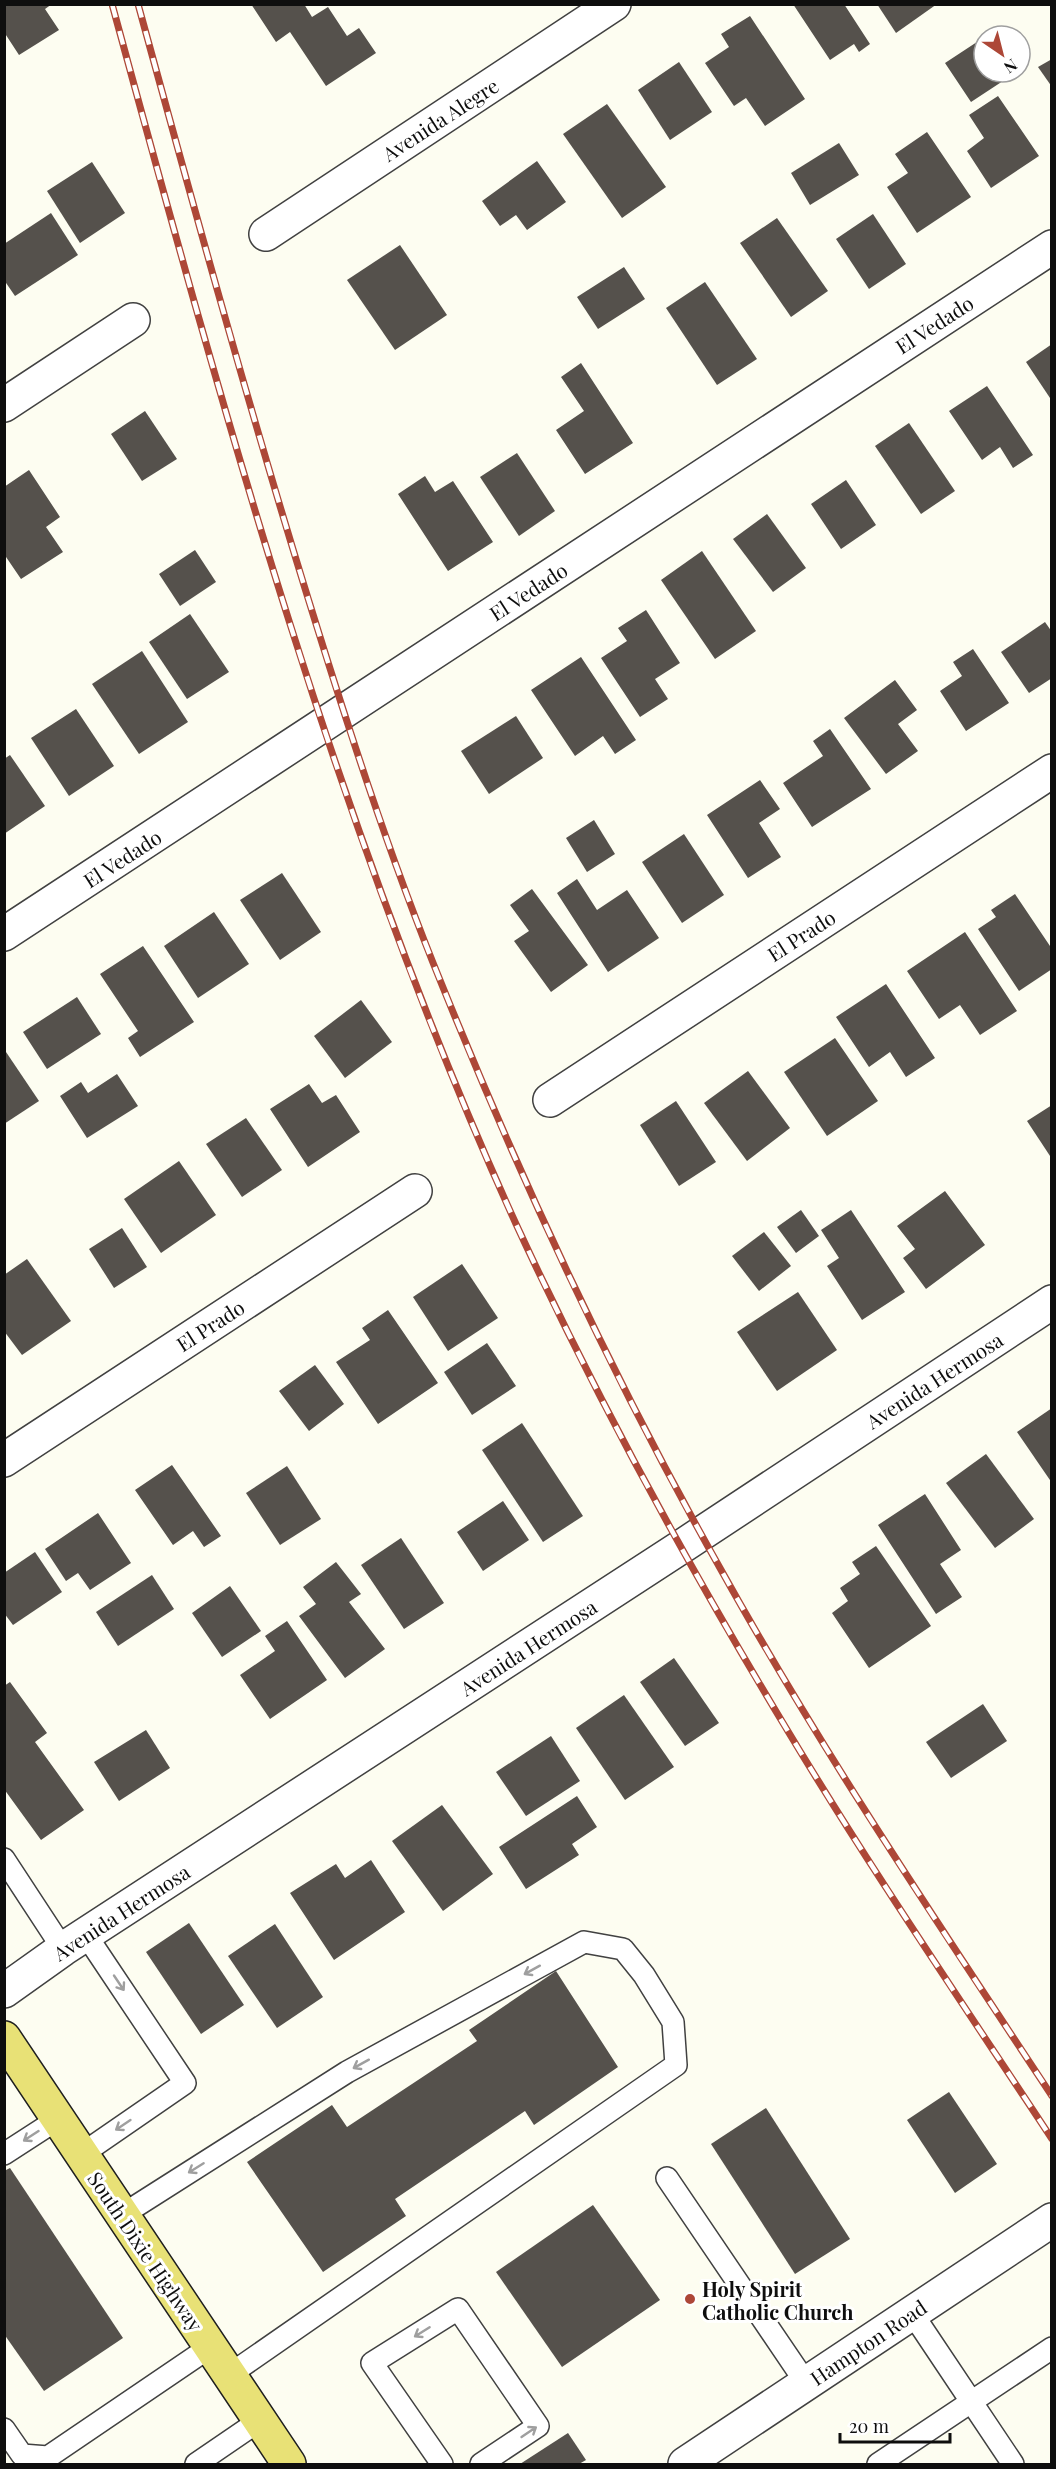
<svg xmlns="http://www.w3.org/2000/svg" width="1056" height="2469" viewBox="0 0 1056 2469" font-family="'Playfair Display',serif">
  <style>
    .building { fill: #55514c }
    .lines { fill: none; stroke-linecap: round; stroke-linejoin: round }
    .service-casing { stroke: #414141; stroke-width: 24 }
    .minor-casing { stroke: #414141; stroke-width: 36 }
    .primary-casing { stroke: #1f1f1f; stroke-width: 36 }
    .service { stroke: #fff; stroke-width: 21 }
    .minor { stroke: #fff; stroke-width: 33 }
    .primary { stroke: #e8e176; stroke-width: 33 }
    .rail-casing { stroke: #ad4737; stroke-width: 7 }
    .rail { stroke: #fff; stroke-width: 4.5; stroke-dasharray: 14; stroke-linecap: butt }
    .oneway { stroke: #9f9f9f }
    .poi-dot { fill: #ad4737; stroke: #fff; stroke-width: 2 }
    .labels { text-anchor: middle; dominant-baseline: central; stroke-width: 6; stroke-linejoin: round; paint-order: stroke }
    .street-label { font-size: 20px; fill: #0e0e0e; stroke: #fff }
    .poi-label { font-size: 20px; font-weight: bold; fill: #0e0e0e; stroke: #fff; text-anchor: start }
  </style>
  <rect width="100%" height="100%" fill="#fdfdf1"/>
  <!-- building -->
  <g class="building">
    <polygon points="4,4 52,4 45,9 59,30 19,55 4,32"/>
    <polygon points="251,4 304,4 312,17 328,7 347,36 359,28 376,53 326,86 290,32 276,42"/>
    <polygon points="793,4 844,4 870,44 859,52 854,44 830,60"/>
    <polygon points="877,4 937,4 896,33"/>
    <polygon points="750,16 805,99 765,126 746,98 734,106 705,63 729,47 721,34"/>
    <polygon points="980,40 984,46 984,72 1001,72 1006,79 971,102 945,63"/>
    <polygon points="1052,59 1052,87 1038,67"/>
    <polygon points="679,62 712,112 670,140 638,90"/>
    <polygon points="998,96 1039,156 991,188 967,151 984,138 969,115"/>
    <polygon points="607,104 666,187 622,218 563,134"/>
    <polygon points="927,132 971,197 917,233 887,187 908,173 895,154"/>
    <polygon points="839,143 859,175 810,205 791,173"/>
    <polygon points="537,161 566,202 527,230 516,215 500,226 482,201"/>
    <polygon points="92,162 125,213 80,243 47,191"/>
    <polygon points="51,213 78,255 15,296 4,280 4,244"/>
    <polygon points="873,214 906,264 869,289 836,239"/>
    <polygon points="777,218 828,291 791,317 740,243"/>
    <polygon points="400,245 447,315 395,350 347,280"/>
    <polygon points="624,267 645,299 598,329 577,297"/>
    <polygon points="705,282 757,359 717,385 666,308"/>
    <polygon points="1052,344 1052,401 1026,362"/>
    <polygon points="581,363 633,443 585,474 556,430 584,411 561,377"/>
    <polygon points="987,386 1033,455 1013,468 1000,447 982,460 949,411"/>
    <polygon points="145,411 177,459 142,481 111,434"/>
    <polygon points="909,423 955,491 921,514 875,446"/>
    <polygon points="517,453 555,511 519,536 480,477"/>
    <polygon points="29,470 60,517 46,527 63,552 21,579 4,554 4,487"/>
    <polygon points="425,476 435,492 453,481 493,542 448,571 398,494"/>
    <polygon points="846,480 876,525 841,549 811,504"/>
    <polygon points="767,514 806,568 773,592 733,539"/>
    <polygon points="195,550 216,582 180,606 159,574"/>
    <polygon points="702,551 756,631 715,659 661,580"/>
    <polygon points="646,610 680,663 655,679 668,699 640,717 601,658 627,641 618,628"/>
    <polygon points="190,614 229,672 187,699 149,642"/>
    <polygon points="1045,622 1052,632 1052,678 1029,693 1001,652"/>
    <polygon points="973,649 1009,703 966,731 940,691 962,676 953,662"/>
    <polygon points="142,651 188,722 139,754 92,684"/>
    <polygon points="581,657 636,740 615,754 603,736 575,756 531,690"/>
    <polygon points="895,680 917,710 898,724 918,751 886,774 844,718"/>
    <polygon points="76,709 114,766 69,796 31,738"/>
    <polygon points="516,716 543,758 489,794 461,751"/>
    <polygon points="830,729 871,789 812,827 783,783 823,756 813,741"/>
    <polygon points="10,755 45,806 4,834 4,759"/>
    <polygon points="760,780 780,809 759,823 781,857 748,878 707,815"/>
    <polygon points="594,820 615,854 587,872 566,838"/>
    <polygon points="684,834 724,895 682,923 642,862"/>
    <polygon points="282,873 321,932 280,960 240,900"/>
    <polygon points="577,879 597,910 627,890 659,938 608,972 557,893"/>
    <polygon points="532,889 588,965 551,992 514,941 529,931 510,905"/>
    <polygon points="1015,894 1052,949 1052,969 1019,991 978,929 996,917 991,910"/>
    <polygon points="214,912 249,964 198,998 164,946"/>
    <polygon points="965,932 1017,1011 980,1035 960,1005 939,1019 907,971"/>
    <polygon points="143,946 194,1022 140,1057 128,1038 138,1031 100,974"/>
    <polygon points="886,984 935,1058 906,1077 890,1052 869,1067 836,1017"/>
    <polygon points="77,997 101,1034 47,1069 23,1032"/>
    <polygon points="361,1000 392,1042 345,1078 314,1036"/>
    <polygon points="835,1038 878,1101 827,1136 784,1072"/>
    <polygon points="4,1049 39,1101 4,1124"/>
    <polygon points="748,1071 790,1128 747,1161 704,1103"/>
    <polygon points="117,1074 138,1106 87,1138 60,1096 81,1082 88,1093"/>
    <polygon points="309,1084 322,1103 336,1095 360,1132 308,1167 270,1109"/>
    <polygon points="676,1101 716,1162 679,1186 640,1125"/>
    <polygon points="1052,1105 1052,1159 1027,1121"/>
    <polygon points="246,1118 282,1170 242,1197 206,1144"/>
    <polygon points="179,1161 216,1215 161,1253 124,1199"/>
    <polygon points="945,1191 985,1245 926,1289 903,1258 915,1249 897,1226"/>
    <polygon points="801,1210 819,1236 796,1253 777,1227"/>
    <polygon points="851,1210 905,1292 862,1320 827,1266 839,1258 821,1230"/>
    <polygon points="122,1228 147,1267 114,1288 89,1249"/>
    <polygon points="764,1232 791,1266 759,1291 732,1256"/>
    <polygon points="27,1259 71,1321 22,1355 4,1331 4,1275"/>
    <polygon points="462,1264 498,1318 448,1351 413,1297"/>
    <polygon points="798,1292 837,1350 777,1391 737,1332"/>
    <polygon points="388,1310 438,1383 378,1424 336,1362 370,1340 362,1328"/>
    <polygon points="487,1343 516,1386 472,1415 444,1372"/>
    <polygon points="315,1365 344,1404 309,1431 279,1391"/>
    <polygon points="1052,1408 1052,1483 1017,1432"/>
    <polygon points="522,1423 583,1516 543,1542 482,1450"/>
    <polygon points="986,1454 1034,1519 995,1548 946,1483"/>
    <polygon points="172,1465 221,1536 204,1547 193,1531 173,1545 135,1490"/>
    <polygon points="287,1466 321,1519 280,1545 246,1493"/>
    <polygon points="925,1494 961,1550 940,1564 962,1597 936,1614 878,1525"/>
    <polygon points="503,1501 529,1540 483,1571 457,1532"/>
    <polygon points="98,1513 131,1563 90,1590 78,1573 66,1581 45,1549"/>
    <polygon points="401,1538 444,1603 404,1629 361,1565"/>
    <polygon points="876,1546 931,1626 869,1668 832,1613 848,1601 840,1588 860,1574 852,1562"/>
    <polygon points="35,1552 62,1592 13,1625 4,1613 4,1573"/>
    <polygon points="336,1562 361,1594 349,1602 385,1649 345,1678 299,1616 316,1604 303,1587"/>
    <polygon points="152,1575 174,1609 118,1646 96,1612"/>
    <polygon points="230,1586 261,1631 222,1657 192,1613"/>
    <polygon points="287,1621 327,1680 270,1719 240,1675 275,1651 265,1636"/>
    <polygon points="674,1658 719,1723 685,1746 640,1682"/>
    <polygon points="10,1682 47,1733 35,1742 84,1810 41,1840 4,1789 4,1686"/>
    <polygon points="624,1695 674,1767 625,1800 576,1728"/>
    <polygon points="983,1704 1007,1741 951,1778 926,1742"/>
    <polygon points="146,1730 170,1768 119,1801 94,1762"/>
    <polygon points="551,1736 580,1781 526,1816 496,1772"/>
    <polygon points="577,1796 597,1827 572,1844 579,1855 526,1889 499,1847"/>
    <polygon points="442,1805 493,1874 443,1911 392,1841"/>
    <polygon points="371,1860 405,1912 334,1960 290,1893 336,1864 345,1878"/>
    <polygon points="189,1923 244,2005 201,2034 146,1952"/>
    <polygon points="275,1924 323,1997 277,2028 228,1956"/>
    <polygon points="556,1971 618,2067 534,2125 525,2111 395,2199 406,2216 323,2272 247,2162 332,2105 347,2127 477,2041 469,2030"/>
    <polygon points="949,2092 997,2164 955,2193 907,2120"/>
    <polygon points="766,2108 850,2239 795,2274 711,2144"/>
    <polygon points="10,2168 123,2338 44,2391 4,2334 4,2171"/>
    <polygon points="593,2205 660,2300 562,2367 496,2272"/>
    <polygon points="568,2433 586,2460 579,2464 520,2464"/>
  </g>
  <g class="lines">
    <defs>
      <g id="service">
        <polyline points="4,1859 63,1949"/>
        <polyline points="4,2154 58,2119"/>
        <polyline points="82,2154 185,2083 86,1935"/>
        <polyline points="667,2178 806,2383"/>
        <polyline points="122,2215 347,2072 584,1942 623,1949 644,1975 673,2022 676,2065 229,2375"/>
        <polyline points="912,2313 1013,2464"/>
        <polyline points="4,2429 22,2455 48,2457 210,2347"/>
        <polyline points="196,2464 259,2421"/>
        <polyline points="442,2464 372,2363 458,2309 538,2426 481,2464"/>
        <polyline points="878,2464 1052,2348"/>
      </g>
      <g id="minor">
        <polyline points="266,234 614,4"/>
        <polyline points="4,405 133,320"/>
        <polyline points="4,934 1052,247"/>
        <polyline points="550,1100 1052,771"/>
        <polyline points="4,1460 415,1191"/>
        <polyline points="4,1991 63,1949 681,1547 1052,1302"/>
        <polyline points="685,2464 1052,2220"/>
      </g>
      <polyline id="primary" points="4,2038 289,2464"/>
    </defs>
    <!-- service casing -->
    <use href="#service" class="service-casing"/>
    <!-- minor casing -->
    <use href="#minor" class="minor-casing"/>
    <!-- primary casing -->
    <use href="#primary" class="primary-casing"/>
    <!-- service -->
    <use href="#service" class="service"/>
    <!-- minor -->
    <use href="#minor" class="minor"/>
    <!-- primary -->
    <use href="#primary" class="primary"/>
    <defs>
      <g id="rail">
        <path d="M112 4C225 418 338 833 516 1224 595 1395 686 1562 783 1723 868 1865 961 2001 1052 2139"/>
        <path d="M138 4C191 197 244 390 303 582 345 718 388 853 442 985 523 1185 614 1380 720 1568 821 1750 937 1922 1052 2096"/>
      </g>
    </defs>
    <!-- rail casing -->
    <use href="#rail" class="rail-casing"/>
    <!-- rail -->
    <use href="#rail" class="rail"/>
  </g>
  <!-- one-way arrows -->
  <defs><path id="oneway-shaft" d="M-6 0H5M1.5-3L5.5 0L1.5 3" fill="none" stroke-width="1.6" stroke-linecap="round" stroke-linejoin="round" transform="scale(1.5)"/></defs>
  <g class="oneway">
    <use href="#oneway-shaft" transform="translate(532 1970) rotate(151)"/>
    <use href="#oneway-shaft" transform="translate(119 1983) rotate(56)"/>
    <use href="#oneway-shaft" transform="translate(361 2064) rotate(151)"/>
    <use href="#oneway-shaft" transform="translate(123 2125) rotate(146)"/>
    <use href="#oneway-shaft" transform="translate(31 2136) rotate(147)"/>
    <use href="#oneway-shaft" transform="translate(196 2168) rotate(148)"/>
    <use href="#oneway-shaft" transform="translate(422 2332) rotate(148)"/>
    <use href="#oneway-shaft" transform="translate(529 2432) rotate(-34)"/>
  </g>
  <!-- markers -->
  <circle class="poi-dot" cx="690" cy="2299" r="6"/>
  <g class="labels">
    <!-- street labels -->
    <g class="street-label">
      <text transform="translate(440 119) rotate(-33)">Avenida Alegre</text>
      <text transform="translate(934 324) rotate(-33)">El Vedado</text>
      <text transform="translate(528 591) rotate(-33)">El Vedado</text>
      <text transform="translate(122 858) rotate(-33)">El Vedado</text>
      <text transform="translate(801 935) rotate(-33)">El Prado</text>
      <text transform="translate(210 1325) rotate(-33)">El Prado</text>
      <text transform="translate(934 1380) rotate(-33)">Avenida Hermosa</text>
      <text transform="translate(528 1647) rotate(-33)">Avenida Hermosa</text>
      <text transform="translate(121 1912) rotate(-33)">Avenida Hermosa</text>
      <text transform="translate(146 2251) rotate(56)">South Dixie Highway</text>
      <text transform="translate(868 2342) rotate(-34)">Hampton Road</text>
    </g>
    <!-- poi labels -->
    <g class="poi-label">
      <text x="702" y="2288">Holy Spirit<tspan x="702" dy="23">Catholic Church</tspan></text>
    </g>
  </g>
  <!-- border -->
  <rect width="1056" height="2469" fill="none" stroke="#0e0e0e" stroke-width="12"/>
  <!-- north arrow -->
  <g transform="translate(1002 54) rotate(145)"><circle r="28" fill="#ffffff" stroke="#9f9f9f" stroke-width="1.5"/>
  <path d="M0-4.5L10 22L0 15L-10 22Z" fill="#ad4737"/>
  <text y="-9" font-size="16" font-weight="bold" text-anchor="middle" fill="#0e0e0e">N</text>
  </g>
  <!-- scale -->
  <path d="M840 2433v9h110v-9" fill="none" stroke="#0e0e0e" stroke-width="3"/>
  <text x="849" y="2433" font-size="18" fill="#0e0e0e" stroke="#ffffff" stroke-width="4.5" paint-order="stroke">20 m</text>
</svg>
